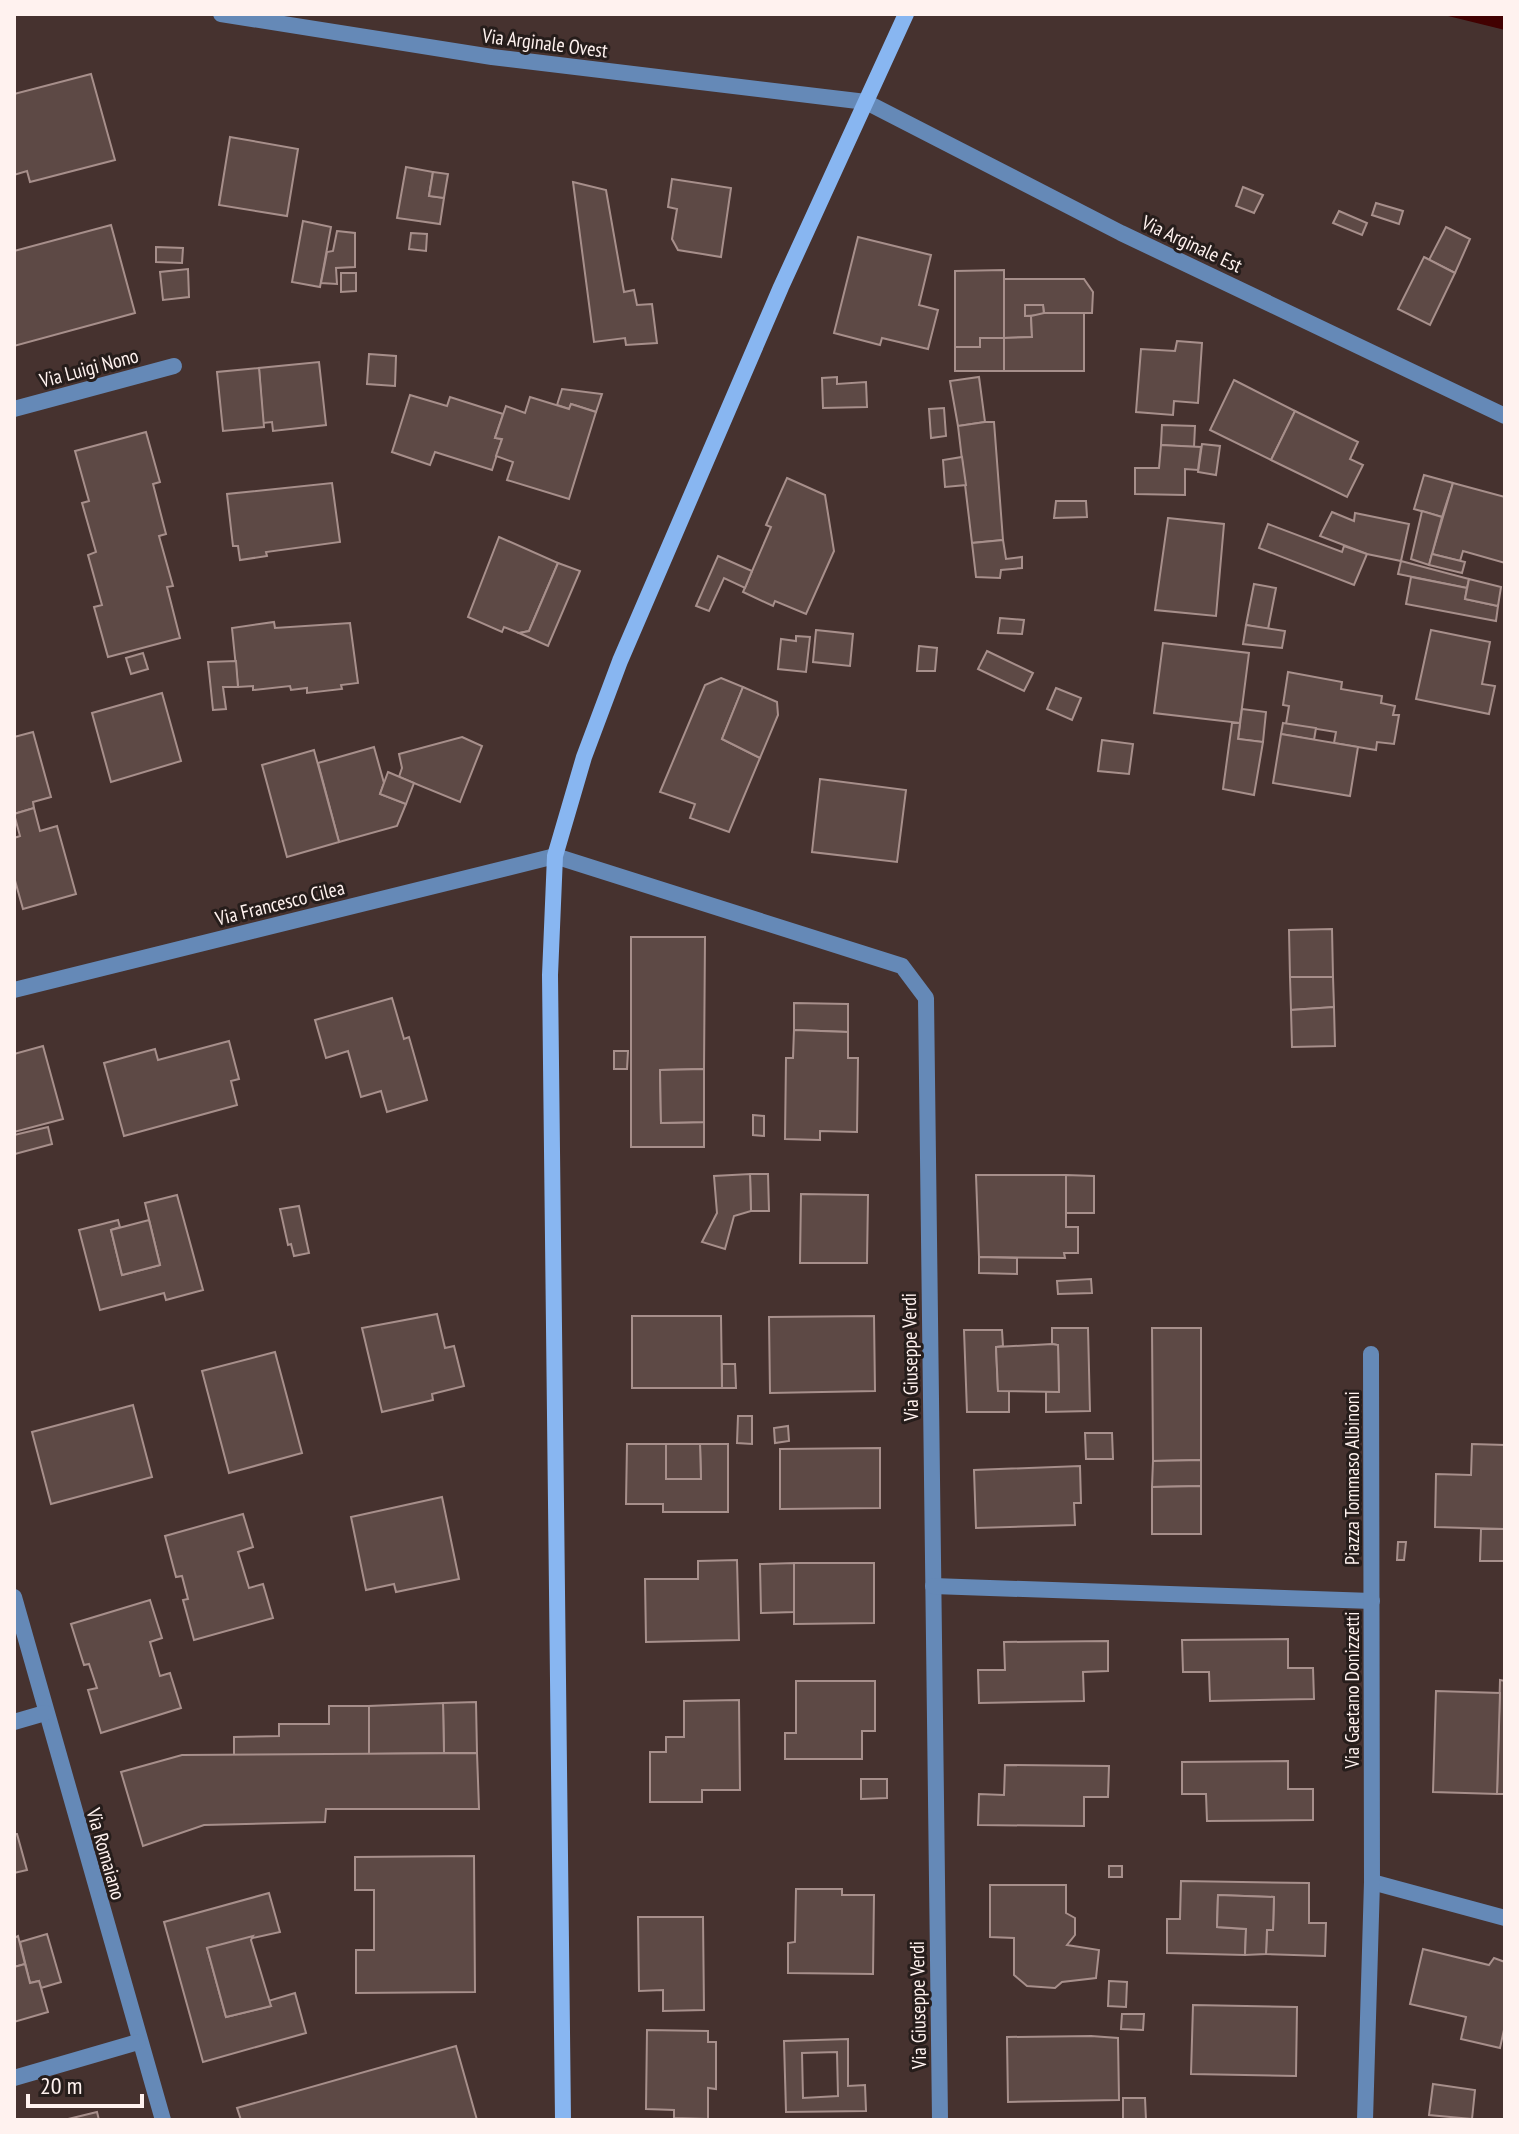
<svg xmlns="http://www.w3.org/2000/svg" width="1519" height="2134" viewBox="0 0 1519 2134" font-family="'PT Sans Narrow',sans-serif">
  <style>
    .water { fill: #420101 }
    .building { fill: #5d4945; stroke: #a78f8b; stroke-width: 2; fill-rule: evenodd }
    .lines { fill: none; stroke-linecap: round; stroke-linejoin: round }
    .minor { stroke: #6589b7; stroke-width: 16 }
    .secondary { stroke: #88b6f1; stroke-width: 16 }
    .labels { text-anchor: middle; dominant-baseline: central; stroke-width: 6; stroke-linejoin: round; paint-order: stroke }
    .street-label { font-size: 20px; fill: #fff2ef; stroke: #261d1b }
  </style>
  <rect width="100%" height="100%" fill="#46322f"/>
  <!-- water -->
  <polygon class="water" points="1440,14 1505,14 1505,30"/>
  <!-- building -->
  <g class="building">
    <polygon points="91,74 115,160 30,182 27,171 14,175 14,94"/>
    <polygon points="230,137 298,149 287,216 219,205"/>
    <polygon points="406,167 433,172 429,196 444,198 440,224 397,218"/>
    <polygon points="433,172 448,174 444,198 429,196"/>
    <polygon points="672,179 731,188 721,257 678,250 672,239 677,209 668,207"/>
    <polygon points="573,182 606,190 624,292 634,290 637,305 652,304 657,343 626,345 625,338 594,342"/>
    <polygon points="1243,187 1263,195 1254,213 1236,206"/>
    <polygon points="1376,203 1403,211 1399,224 1372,215"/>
    <polygon points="1339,211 1367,223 1362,235 1333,223"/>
    <polygon points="303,221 331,227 320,287 292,282"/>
    <polygon points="111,225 135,313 14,346 14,251"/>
    <polygon points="1446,227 1470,239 1455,273 1429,260"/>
    <polygon points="337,231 355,233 355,267 336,268 337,284 321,283 327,252 333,251"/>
    <polygon points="411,233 427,234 426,251 409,249"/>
    <polygon points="858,237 931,255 919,305 938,310 928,349 882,338 880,345 834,333"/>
    <polygon points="156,247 183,248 182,263 156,262"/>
    <polygon points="1424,257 1455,273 1430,325 1398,309"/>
    <polygon points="188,269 189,297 163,300 160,272"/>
    <polygon points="1004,270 1004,338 980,338 980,347 955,347 955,271"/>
    <polygon points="341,273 356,273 356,291 341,292"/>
    <polygon points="1004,279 1084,279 1093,292 1092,313 1044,313 1043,305 1025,305 1025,316 1031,316 1032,337 1004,338"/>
    <polygon points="1025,305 1043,305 1044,315 1025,316"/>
    <polygon points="1044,313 1084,313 1084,371 1004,371 1004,338 1032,337 1031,316"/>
    <polygon points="980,338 1004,338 1004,371 955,371 955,347 980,347"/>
    <polygon points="1177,341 1202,343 1198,403 1174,401 1173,415 1136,412 1141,349 1175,351"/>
    <polygon points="369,354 396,356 395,386 367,384"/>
    <polygon points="319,362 326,425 273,431 272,422 263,423 259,368"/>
    <polygon points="259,368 264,427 223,431 217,372"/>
    <polygon points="837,377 837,384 866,382 867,407 823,408 822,378"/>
    <polygon points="979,377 985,422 958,426 950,381"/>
    <polygon points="1234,380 1295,411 1271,460 1210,430"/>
    <polygon points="562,389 602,394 596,412 571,404 569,409 557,405"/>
    <polygon points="410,395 447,406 450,397 503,414 495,438 502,439 492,470 435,452 430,465 392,452"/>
    <polygon points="530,397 569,409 571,404 596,412 569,499 507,480 513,462 496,456 502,439 495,438 506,406 525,413"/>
    <polygon points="944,408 946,436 931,438 929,409"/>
    <polygon points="1295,411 1358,442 1350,459 1363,465 1347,497 1271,460"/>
    <polygon points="985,422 994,422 1003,540 972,543 958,426"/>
    <polygon points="1162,425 1195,426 1194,447 1161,445"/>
    <polygon points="146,432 160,482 153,484 166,534 159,536 173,586 167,587 180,638 108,657 94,607 102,605 88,555 96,552 82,503 89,501 75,451"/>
    <polygon points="1202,444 1220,446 1216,475 1198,472"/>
    <polygon points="1161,445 1201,447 1198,470 1185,469 1185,495 1135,494 1135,468 1159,468"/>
    <polygon points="962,457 966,485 945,487 943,460"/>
    <polygon points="1424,475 1453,483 1442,517 1414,509"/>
    <polygon points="787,478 825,495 834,551 806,614 775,601 773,606 743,592 771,527 766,525"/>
    <polygon points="332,483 340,542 266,552 267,556 240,560 238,546 233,546 227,494"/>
    <polygon points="1453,483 1505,497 1505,563 1463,551 1460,561 1432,554"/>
    <polygon points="1056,501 1086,501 1087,517 1054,518"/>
    <polygon points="1422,511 1442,517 1429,565 1411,559"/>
    <polygon points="1332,512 1354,521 1355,513 1409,524 1401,561 1367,554 1320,536"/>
    <polygon points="1168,518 1224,524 1216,616 1155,610"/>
    <polygon points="1268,524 1342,552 1344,546 1367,554 1354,585 1259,548"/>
    <polygon points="499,537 558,563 529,631 519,633 504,627 502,632 468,617"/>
    <polygon points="1003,540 1006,559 1022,557 1022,568 1001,570 1000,578 976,577 972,543"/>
    <polygon points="1432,554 1465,562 1462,573 1429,565"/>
    <polygon points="718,556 752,571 745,588 724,578 709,611 696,606"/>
    <polygon points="1401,561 1469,579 1467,588 1398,574"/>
    <polygon points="558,563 580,571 548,646 519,633 529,631"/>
    <polygon points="1411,577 1467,588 1465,599 1498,606 1496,621 1406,604"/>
    <polygon points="1469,579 1501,587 1498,606 1465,599"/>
    <polygon points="1254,584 1276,588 1268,629 1246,625"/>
    <polygon points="1000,618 1024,620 1022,634 998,633"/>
    <polygon points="274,622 275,628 350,623 358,683 341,685 342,689 307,693 307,688 291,690 290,686 253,690 253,686 238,687 232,628"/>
    <polygon points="1246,625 1285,631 1282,648 1243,644"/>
    <polygon points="816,630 853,634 850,666 813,662"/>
    <polygon points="1431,630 1490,642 1482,684 1495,686 1489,714 1416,699"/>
    <polygon points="796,636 810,637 806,672 778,669 781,639 796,641"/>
    <polygon points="1163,643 1249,653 1240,723 1154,713"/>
    <polygon points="919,646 937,648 935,671 917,671"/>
    <polygon points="987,651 1033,673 1024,691 978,669"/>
    <polygon points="143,653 148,669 131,674 126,658"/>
    <polygon points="236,661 238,687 223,687 226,709 213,710 208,662"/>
    <polygon points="1288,672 1342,682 1341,689 1382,696 1381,703 1395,706 1393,715 1399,715 1394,744 1377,742 1376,750 1334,743 1336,732 1286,724 1289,706 1283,705"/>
    <polygon points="721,678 743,687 722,739 760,758 729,832 690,818 695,804 660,792 705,685"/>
    <polygon points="743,687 777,702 778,715 760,758 722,739"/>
    <polygon points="1056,688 1081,698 1072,720 1047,709"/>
    <polygon points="162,693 181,761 111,782 92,713"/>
    <polygon points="1242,709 1266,712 1263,742 1238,739"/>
    <polygon points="1232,723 1240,723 1238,739 1263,742 1254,795 1223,789"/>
    <polygon points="1283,723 1316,728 1314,740 1281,734"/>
    <polygon points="33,732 51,797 33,802 34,808 14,814 14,737"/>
    <polygon points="1281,734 1358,747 1350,796 1273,783"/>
    <polygon points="462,737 482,746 460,802 399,777 402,768 399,754"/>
    <polygon points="1102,740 1133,744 1129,774 1098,771"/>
    <polygon points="374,747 384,783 380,794 406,804 397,826 339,842 318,763"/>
    <polygon points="314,750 339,842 287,857 262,765"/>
    <polygon points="388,772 414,783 406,804 380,794"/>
    <polygon points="820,779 906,790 897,862 812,852"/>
    <polygon points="34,808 40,831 57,826 76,894 23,909 14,877 14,838 20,836 14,814"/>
    <polygon points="1332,929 1333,977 1290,977 1289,930"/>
    <polygon points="631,937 705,937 704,1069 660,1070 661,1123 704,1122 704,1147 631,1147"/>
    <polygon points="1290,977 1333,977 1334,1007 1291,1010"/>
    <polygon points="392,998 404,1039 409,1037 427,1100 387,1112 381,1091 361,1097 348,1051 326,1058 315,1020"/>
    <polygon points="794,1003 848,1004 848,1032 794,1030"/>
    <polygon points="1334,1007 1335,1046 1292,1047 1291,1010"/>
    <polygon points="794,1030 848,1032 848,1058 858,1058 857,1132 820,1131 820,1140 785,1139 786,1058 793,1058"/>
    <polygon points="229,1041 239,1079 231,1081 237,1105 124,1136 104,1063 155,1049 158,1060"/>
    <polygon points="43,1046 63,1119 14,1132 14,1054"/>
    <polygon points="614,1051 628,1051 627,1069 614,1069"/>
    <polygon points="704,1069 704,1122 661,1123 660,1070"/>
    <polygon points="753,1115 764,1116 764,1136 753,1135"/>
    <polygon points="48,1127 52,1144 15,1154 14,1135"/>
    <polygon points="750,1174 768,1174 769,1211 751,1211"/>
    <polygon points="750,1174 751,1211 734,1216 725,1249 702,1242 717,1213 714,1176"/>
    <polygon points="976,1175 1066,1175 1066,1227 1078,1227 1078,1253 1064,1253 1065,1258 979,1257"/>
    <polygon points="1066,1175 1094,1176 1094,1213 1066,1213"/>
    <polygon points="801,1194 868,1195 867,1263 800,1263"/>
    <polygon points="177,1195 203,1290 166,1300 164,1293 100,1310 79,1230 118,1220 120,1227 111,1230 122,1275 160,1265 145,1203"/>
    <polygon points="299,1206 309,1253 294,1256 291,1244 288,1245 280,1209"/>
    <polygon points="149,1220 160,1265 122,1275 111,1230"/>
    <polygon points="979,1257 1017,1258 1017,1274 979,1273"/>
    <polygon points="1091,1279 1092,1293 1058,1294 1057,1281"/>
    <polygon points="437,1314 445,1348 454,1346 464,1386 432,1394 433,1400 382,1412 362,1328"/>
    <polygon points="632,1316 721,1316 722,1388 632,1388"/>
    <polygon points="874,1316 875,1391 770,1393 769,1317"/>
    <polygon points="1052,1328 1088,1328 1090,1411 1046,1412 1046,1391 1059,1392 1058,1345 1052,1344"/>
    <polygon points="1152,1328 1201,1328 1201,1460 1153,1461"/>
    <polygon points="964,1330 1002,1330 1003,1346 996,1347 998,1391 1009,1391 1009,1412 967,1412"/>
    <polygon points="1052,1344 1058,1345 1059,1392 998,1391 996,1347"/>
    <polygon points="275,1352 302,1453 229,1473 202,1371"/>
    <polygon points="722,1364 735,1364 736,1388 722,1388"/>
    <polygon points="133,1405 152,1477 51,1504 32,1432"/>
    <polygon points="738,1416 752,1416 752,1444 737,1443"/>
    <polygon points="788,1426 789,1441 775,1443 774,1428"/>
    <polygon points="1085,1433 1112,1433 1113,1459 1086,1459"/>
    <polygon points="627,1444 666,1444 666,1479 701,1479 700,1444 728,1444 728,1512 663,1512 663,1504 626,1504"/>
    <polygon points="666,1444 700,1444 701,1479 666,1479"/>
    <polygon points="1472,1444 1505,1445 1505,1529 1435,1527 1436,1474 1471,1475"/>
    <polygon points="880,1448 880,1508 780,1509 780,1449"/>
    <polygon points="1201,1460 1201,1486 1152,1487 1153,1461"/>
    <polygon points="1080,1466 1081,1503 1074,1503 1075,1525 976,1528 974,1470"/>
    <polygon points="1201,1486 1201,1534 1152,1534 1152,1487"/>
    <polygon points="442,1497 459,1579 396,1592 394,1584 366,1590 351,1517"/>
    <polygon points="243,1514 253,1547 238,1552 249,1588 263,1584 273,1618 194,1640 183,1600 188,1599 182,1576 176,1577 165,1536"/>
    <polygon points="1481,1529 1505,1529 1505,1561 1480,1561"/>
    <polygon points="1398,1542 1406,1542 1404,1560 1397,1560"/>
    <polygon points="737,1560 739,1640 646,1642 645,1579 698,1579 698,1561"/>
    <polygon points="794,1563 874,1563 874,1623 794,1624"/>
    <polygon points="794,1563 794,1612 761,1613 760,1564"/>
    <polygon points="150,1600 162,1638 150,1642 160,1676 170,1673 181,1708 101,1733 88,1690 97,1688 89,1664 84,1665 71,1624"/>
    <polygon points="1288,1639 1288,1668 1313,1668 1314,1699 1210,1701 1209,1672 1183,1672 1182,1640"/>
    <polygon points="1108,1641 1108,1671 1083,1672 1084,1701 979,1703 978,1670 1005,1670 1004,1642"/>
    <polygon points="1500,1680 1505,1681 1505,1794 1497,1794"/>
    <polygon points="796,1681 875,1681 875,1731 862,1731 862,1759 785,1759 785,1733 796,1733"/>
    <polygon points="1436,1691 1500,1693 1497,1794 1433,1792"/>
    <polygon points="739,1700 740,1790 702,1790 702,1802 650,1802 650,1752 666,1752 666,1737 684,1737 684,1701"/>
    <polygon points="476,1702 477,1753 444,1753 443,1703"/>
    <polygon points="443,1703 444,1753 369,1754 369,1706"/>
    <polygon points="329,1706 369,1706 369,1754 234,1756 234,1737 279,1736 279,1724 329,1724"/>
    <polygon points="477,1753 479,1809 326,1809 325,1822 204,1825 143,1846 121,1772 182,1755"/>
    <polygon points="1288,1761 1288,1789 1313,1789 1313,1820 1207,1821 1206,1794 1182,1794 1182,1762"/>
    <polygon points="1005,1765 1109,1766 1108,1797 1084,1797 1084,1826 978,1825 979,1794 1004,1795"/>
    <polygon points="861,1779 887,1779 887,1798 861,1799"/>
    <polygon points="14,1834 17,1834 27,1870 14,1873"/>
    <polygon points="474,1856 475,1992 356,1993 356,1950 374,1950 374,1890 355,1890 355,1857"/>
    <rect x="1109" y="1866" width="13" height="11"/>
    <polygon points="1181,1881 1309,1883 1309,1923 1326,1923 1325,1956 1266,1954 1267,1930 1273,1930 1274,1897 1218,1895 1217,1927 1246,1929 1245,1955 1167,1953 1167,1919 1180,1919"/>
    <polygon points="990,1885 1066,1885 1066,1913 1075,1918 1075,1935 1067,1945 1099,1950 1096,1978 1062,1982 1055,1988 1027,1986 1014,1975 1014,1938 990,1937"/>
    <polygon points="796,1889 842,1889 842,1895 874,1895 873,1974 788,1973 788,1943 795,1942"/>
    <polygon points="269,1893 280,1932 207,1948 226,2017 271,2006 268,2001 295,1993 306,2033 203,2062 164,1922"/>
    <polygon points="1218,1895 1274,1897 1273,1930 1267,1930 1266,1954 1245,1955 1246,1929 1217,1927"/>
    <polygon points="638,1917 703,1917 704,2010 663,2011 663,1990 639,1991"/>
    <polygon points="47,1934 61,1982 41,1988 39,1981 30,1983 20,1942"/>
    <polygon points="18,1936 25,1964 14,1967 14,1938"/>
    <polygon points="253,1936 251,1940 271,2006 226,2017 207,1948"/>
    <polygon points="1423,1949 1489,1965 1494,1958 1505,1962 1505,2025 1500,2048 1461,2039 1466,2017 1410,2004"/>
    <polygon points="25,1964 30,1983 39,1981 48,2012 14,2022 14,1967"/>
    <polygon points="1109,1981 1127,1982 1126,2007 1108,2006"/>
    <polygon points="1193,2005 1297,2007 1296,2076 1191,2074"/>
    <polygon points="1122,2014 1144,2014 1143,2030 1121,2029"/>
    <polygon points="647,2030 708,2031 708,2042 716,2042 716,2089 708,2088 708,2119 674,2118 674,2110 646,2109"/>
    <polygon points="1091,2036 1118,2038 1119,2100 1008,2102 1007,2037"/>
    <path d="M848 2039V2086L865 2085 866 2111 786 2112 784 2041ZM837 2052 838 2096 803 2098 802 2053Z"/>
    <polygon points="456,2046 477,2120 241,2120 237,2108"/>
    <polygon points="1433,2084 1475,2090 1472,2119 1429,2115"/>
    <polygon points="1123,2098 1145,2098 1146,2120 1123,2120"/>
    <polygon points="97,2112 99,2120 64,2120"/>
  </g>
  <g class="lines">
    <!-- minor -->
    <g class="minor">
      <polyline points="221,14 492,57 866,102 1121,233 1505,416"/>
      <polyline points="14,409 174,366"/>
      <polyline points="14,990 555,856 902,966 926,998 940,2120"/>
      <polyline points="933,1586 1372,1601"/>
      <polyline points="14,1597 163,2120"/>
      <polyline points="14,1722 45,1713"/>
      <polyline points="1372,1882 1505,1918"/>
      <polyline points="14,2078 138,2042"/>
      <polyline points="1365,2120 1372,1882 1371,1354"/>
    </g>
    <!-- secondary -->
    <polyline class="secondary" points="563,2120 550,975 555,856 584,757 620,661 781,287 906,14"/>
  </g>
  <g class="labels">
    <!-- street labels -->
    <g class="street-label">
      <text transform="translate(545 43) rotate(7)">Via Arginale Ovest</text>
      <text transform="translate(1192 244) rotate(25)">Via Arginale Est</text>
      <text transform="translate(89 368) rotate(-15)">Via Luigi Nono</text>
      <text transform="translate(280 903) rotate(-14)">Via Francesco Cilea</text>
      <text transform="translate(910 1357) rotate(-91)">Via Giuseppe Verdi</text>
      <text transform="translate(1352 1478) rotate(-90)">Piazza Tommaso Albinoni</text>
      <text transform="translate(1352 1690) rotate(-90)">Via Gaetano Donizzetti</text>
      <text transform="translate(106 1854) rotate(74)">Via Romaiano</text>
      <text transform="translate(918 2005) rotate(-91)">Via Giuseppe Verdi</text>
    </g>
  </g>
  <!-- border -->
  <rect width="1519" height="2134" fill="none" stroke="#fff2ef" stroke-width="32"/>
  <!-- scale -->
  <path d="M28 2094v12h114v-12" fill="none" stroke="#fff2ef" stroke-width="4"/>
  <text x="40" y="2094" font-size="24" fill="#fff2ef" stroke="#261d1b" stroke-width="6" paint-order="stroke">20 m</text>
</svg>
